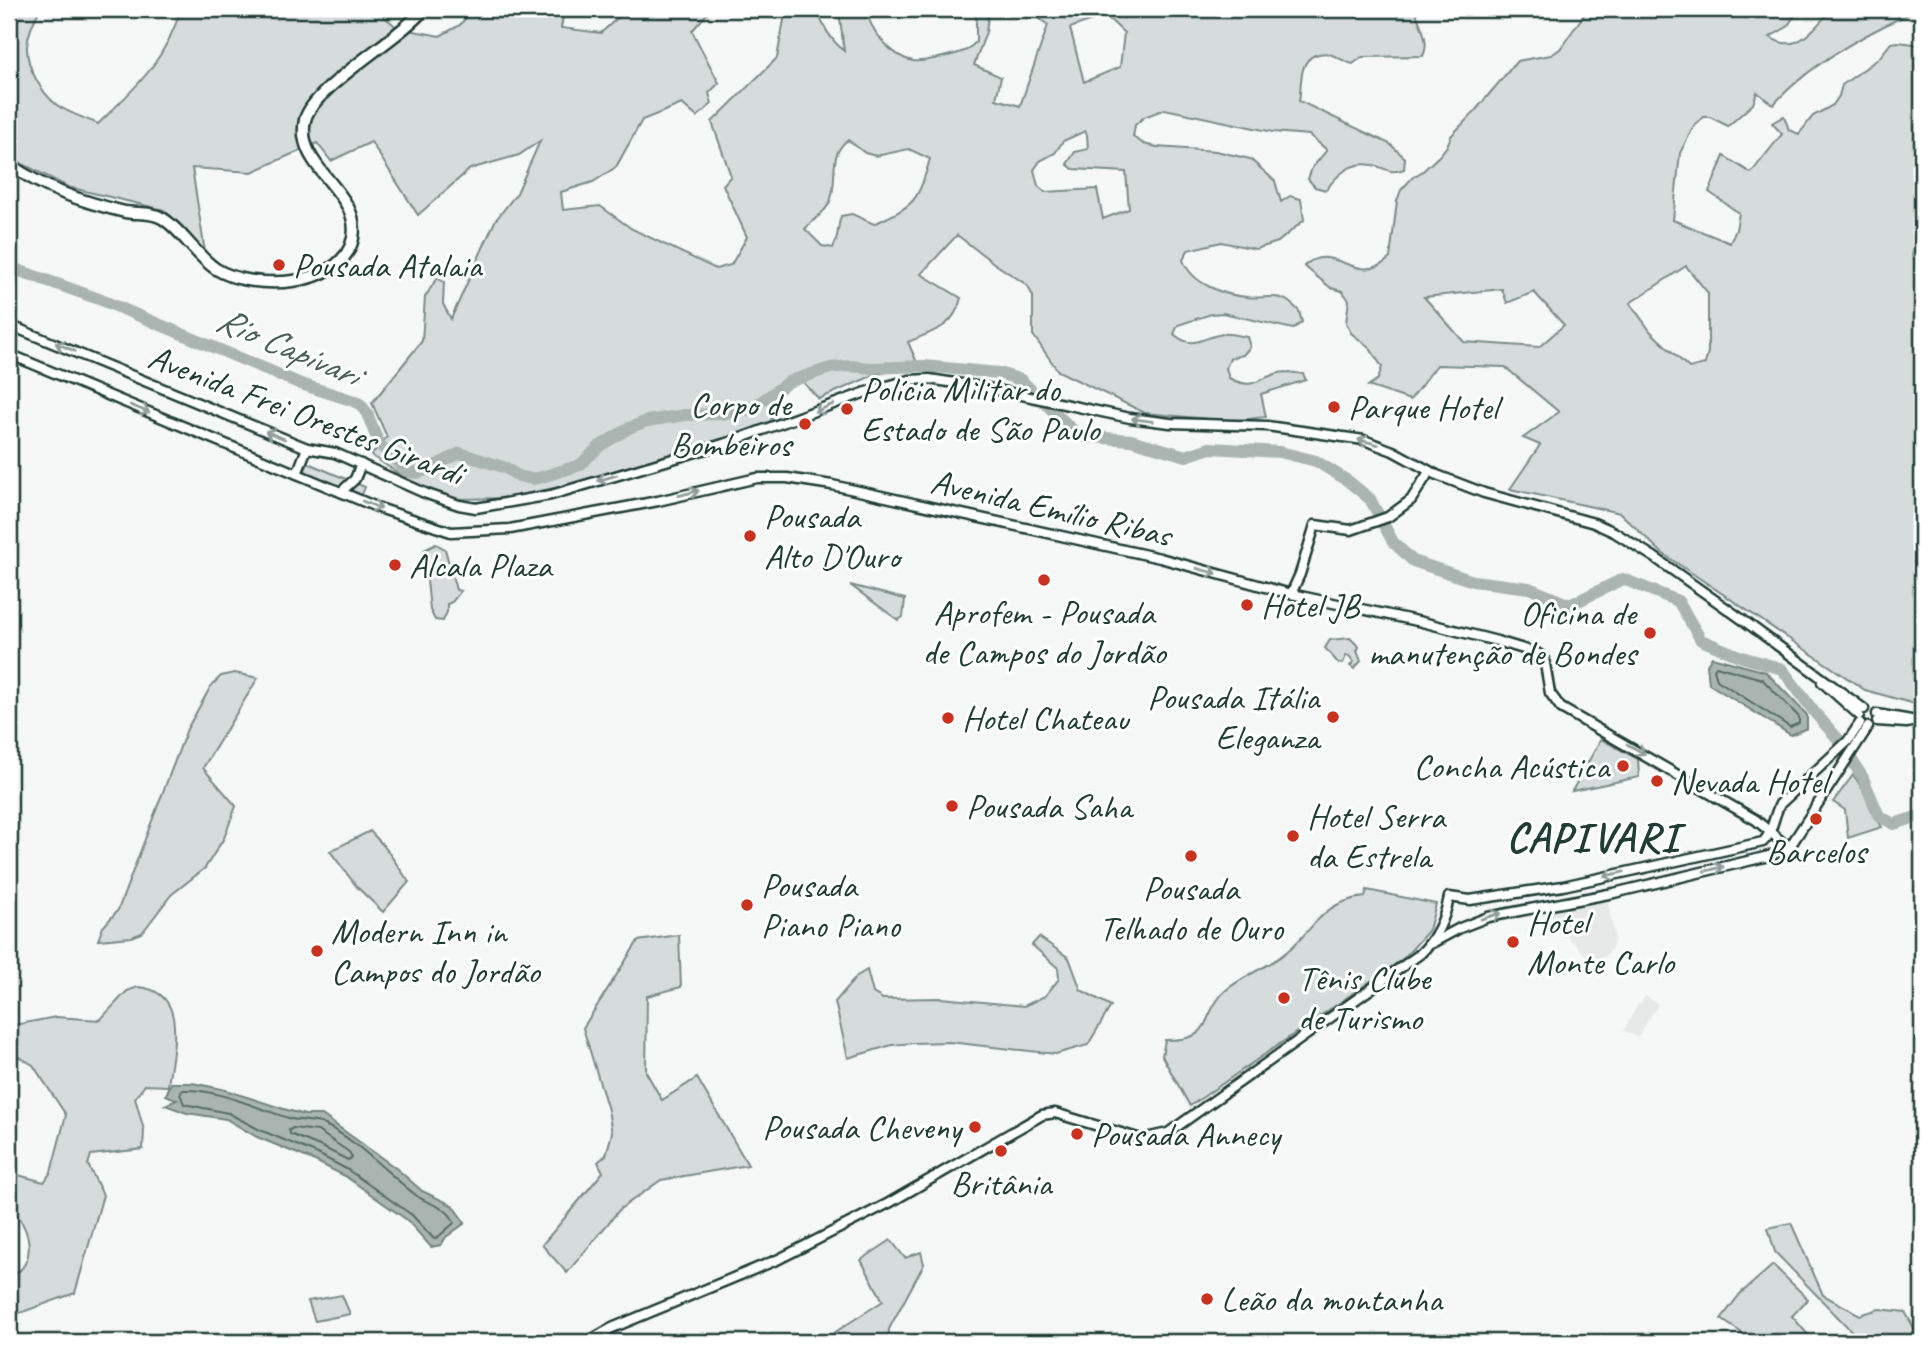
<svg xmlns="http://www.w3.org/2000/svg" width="1931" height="1351" viewBox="0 0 1931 1351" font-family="Caveat,sans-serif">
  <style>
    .built { fill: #e6e9e8 }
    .green { fill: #d6dcdb; stroke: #7a8c88; stroke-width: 2; fill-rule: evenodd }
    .water { fill: #aab5b1; stroke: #72857f; stroke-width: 2 }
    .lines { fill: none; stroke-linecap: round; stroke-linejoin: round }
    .shore { stroke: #576d66; stroke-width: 2 }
    .river { stroke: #aab5b1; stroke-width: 12 }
    .tertiary-casing { stroke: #1f3d34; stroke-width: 13 }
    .secondary-casing { stroke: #1f3d34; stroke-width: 15 }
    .tertiary { stroke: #fff; stroke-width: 8 }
    .secondary { stroke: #fff; stroke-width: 10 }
    .oneway { stroke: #8f9e9a }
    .poi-dot { fill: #c8321e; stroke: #fff; stroke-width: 2.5 }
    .labels { text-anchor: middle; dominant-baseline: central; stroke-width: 6; stroke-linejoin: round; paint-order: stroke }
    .poi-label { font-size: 35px; fill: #1f3d34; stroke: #fff; text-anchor: start }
    .street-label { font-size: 35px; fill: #1f3d34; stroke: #fff }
    .water-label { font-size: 37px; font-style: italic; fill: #49615a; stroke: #fff }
    .district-label { font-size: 42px; font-weight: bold; letter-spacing: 2px; fill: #1f3d34; stroke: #fff }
  </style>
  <rect width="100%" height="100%" fill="#f6f7f7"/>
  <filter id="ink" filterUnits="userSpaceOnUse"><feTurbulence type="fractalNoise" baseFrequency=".0143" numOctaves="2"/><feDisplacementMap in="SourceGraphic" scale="14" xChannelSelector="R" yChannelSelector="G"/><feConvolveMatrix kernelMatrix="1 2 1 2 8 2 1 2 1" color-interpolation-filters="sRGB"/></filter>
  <g filter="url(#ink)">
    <!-- built -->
    <g class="built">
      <polygon points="1607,897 1615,939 1612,948 1604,957 1595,960 1588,958 1569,938 1548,927 1549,907"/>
      <polygon points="1645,996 1658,1004 1637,1038 1624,1030 1638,1004 1640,1005"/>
    </g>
    <!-- green -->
    <g class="green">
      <path d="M9 9H40C34 20 28 33 27 46 26 66 41 93 57 105 68 113 85 118 98 124 137 86 164 63 181 9H375L398 28 440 36 460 25 473 9H599L594 13 564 11 561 28 601 33 627 9H711L692 31 719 83 709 93 712 104 697 117 682 104 642 120 616 167 593 182 561 192 563 210 600 206 632 229 716 269 731 265 747 237 723 185 731 176 712 122 777 58 786 9H817C822 25 831 40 844 51L840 18 846 9H867C868 29 892 57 913 61 922 63 958 54 967 50 968 49 975 43 976 42V9H989L986 32 974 65 1001 77 996 99 1020 106 1048 25 1030 12 1029 9H1415C1419 25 1431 40 1423 56L1362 57 1353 64C1344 62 1340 58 1332 55 1327 52 1321 53 1315 55 1298 62 1302 85 1299 101L1390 144 1405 158 1404 169C1388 175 1388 168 1372 165 1351 161 1338 174 1326 190L1315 187 1308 179 1312 168 1327 150 1309 135 1273 132 1165 109 1144 117 1135 125 1133 137 1144 144 1156 147 1216 151 1250 159 1275 181 1281 202 1290 196 1301 199 1304 220 1278 242 1256 249 1221 242 1188 250 1183 260C1192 284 1223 295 1247 297 1258 299 1271 295 1281 298 1289 300 1294 306 1299 311L1302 322 1293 329 1223 313 1211 314 1178 325 1174 334C1193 351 1202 337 1223 334 1230 333 1239 336 1247 337L1250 347 1243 355 1230 358 1226 368 1229 378C1254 391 1256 379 1279 373 1286 371 1295 373 1303 374L1306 380 1261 394 1266 417 1230 421 1145 413 1058 371 1033 335V296L1027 285 995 264 957 235 921 274 961 298C953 329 935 330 908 342L918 365 874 375 819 399 802 381 793 384 775 398 771 422 641 469 508 498 457 499 414 484 371 455 387 437 372 403 422 341 425 297 437 278 444 282 443 304 451 319 495 221 517 193 540 141 519 155 470 169 418 215 371 142 331 161 317 143 252 172 192 168 205 252 164 210 68 187 15 160 9 153ZM1105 15 1124 33 1120 67 1084 82 1070 28ZM1085 131 1087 135 1088 149 1075 152 1067 164 1073 169 1126 172 1129 209 1103 219 1097 189 1045 192 1038 186 1034 170 1040 161 1055 153 1063 141ZM848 140 865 153 876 156 909 149 930 159C917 203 916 204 874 224L852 214 841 216C837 228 839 237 833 248L822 246 805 229C812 221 824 213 829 204 840 181 826 155 848 140Z"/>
      <path d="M1588 9H1799L1787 27 1770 37C1797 56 1814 28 1832 9H1919C1867 33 1812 62 1773 105L1757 92 1753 104 1728 126 1710 117H1704L1695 124 1680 153 1673 220 1730 243 1736 230 1739 213 1709 192 1724 156 1751 173 1782 134 1772 123 1784 116 1789 130 1799 134 1813 116 1833 105 1839 96 1842 85 1879 58 1891 43 1898 42 1922 45V225L1917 235 1912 256 1922 270V706L1865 690 1662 553 1620 513 1510 489 1540 445 1523 438 1559 412 1505 367 1437 365 1410 400 1368 386 1378 379 1382 367 1369 347 1351 333 1346 323 1349 300 1342 291 1331 288 1304 266C1333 239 1357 289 1390 258L1397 201 1401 190 1413 177 1423 171 1440 155 1447 146 1451 136 1475 111 1517 61 1551 55 1560 49ZM1686 266 1708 293V352L1705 364 1689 368 1651 332 1630 303ZM1502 289 1507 303 1534 292 1564 325 1539 347 1464 342 1424 297Z"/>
      <polygon points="308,463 365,487 361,497 304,473"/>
      <polygon points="436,544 445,549 456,590 461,591 452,602 447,604 447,612 443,621 435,620 430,610 424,550"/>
      <polygon points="850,585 905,599 903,617 898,620"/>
      <polygon points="1350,638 1359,647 1357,651 1361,661 1354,669 1350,666 1354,662 1349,656 1346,656 1343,663 1338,663 1325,648 1330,640"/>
      <polygon points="235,673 258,678 203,768 236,806 224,838 205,868 171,895 142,933 132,937 98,940 103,927 118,910 187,729 211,686 221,676"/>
      <polygon points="1601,739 1638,759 1639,777 1572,791"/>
      <path d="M1853 775C1864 787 1872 811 1882 827L1848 838 1845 810 1833 802Z"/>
      <polygon points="370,831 384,846 409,882 383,912 357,887 330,851"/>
      <path d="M1367 890 1436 904 1429 930 1404 958 1190 1106 1162 1056 1165 1040C1216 1041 1199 1016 1225 991 1241 977 1263 969 1280 957 1314 933 1318 902 1365 897Z"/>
      <polygon points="679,935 681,987 647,996 646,1072 662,1100 697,1078 748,1165 661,1180 620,1209 567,1273 542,1245 603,1172 598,1162 606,1155 612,1133 608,1110 583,1028 638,941"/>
      <polygon points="1039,937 1069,958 1081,990 1111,1006 1088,1045 1056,1054 949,1042 914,1043 892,1045 848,1058 835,1002 857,976 867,970 873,993 883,999 941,998 1024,1006 1045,996 1059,979 1058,968 1032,945"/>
      <path d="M138 987C190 991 172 1052 168 1086L145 1085 135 1098 144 1130 143 1149 91 1155 88 1165 103 1195 75 1293 17 1314 9 1311V1277C37 1267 32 1229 14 1213L9 1214V1200L18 1175 44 1182 51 1172 66 1115 33 1065 9 1051V1026L56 1017 100 1020 127 991Z"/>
      <polygon points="1791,1223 1823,1295 1860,1315 1879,1309 1905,1312 1922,1342 1862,1342 1775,1252 1768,1228"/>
      <polygon points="891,1240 905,1258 921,1252 924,1264 889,1329 888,1342 820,1342 883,1301 861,1260"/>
      <polygon points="1773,1265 1808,1299 1792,1316 1814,1342 1742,1342 1742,1333 1721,1319 1740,1294"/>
      <polygon points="342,1295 350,1314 315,1321 308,1301"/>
    </g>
    <!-- water -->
    <g class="water">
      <polygon points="1712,657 1766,672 1807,715 1807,728 1791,735 1709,684 1707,665"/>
      <polygon points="171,1083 192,1083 222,1089 284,1109 305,1115 322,1115 397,1169 422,1191 452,1205 465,1223 446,1237 441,1245 431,1247 407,1220 345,1176 315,1161 257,1137 226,1119 187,1113 165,1105 177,1100 166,1095"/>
    </g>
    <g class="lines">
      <!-- shore -->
      <g class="shore">
        <polygon points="1716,666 1762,679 1799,717 1799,723 1790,727 1717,680 1714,669"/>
        <path d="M183 1090C220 1089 257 1109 292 1119 301 1121 314 1120 323 1124 358 1140 386 1173 417 1196 429 1205 449 1206 454 1223L437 1238 434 1239 412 1215 348 1170 318 1154 260 1130 228 1113 184 1104 180 1094Z"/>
        <polygon points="293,1128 318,1131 349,1152 352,1158 348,1160 322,1147 290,1134 289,1130"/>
      </g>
      <!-- river -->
      <polyline class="river" points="9,267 99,299 301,384 351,400 360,404 367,413 379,444 406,471 417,473 427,470 460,453 506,468 518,476 532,479 542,477 580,465 600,446 629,428 647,421 685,415 727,414 751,409 788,382 830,368 850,366 871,368 924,366 999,373 1021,380 1079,436 1131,440 1186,456 1210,448 1280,452 1316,461 1348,481 1370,499 1393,542 1413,561 1473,581 1529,588 1570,605 1623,579 1678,601 1701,640 1739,656 1782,669 1815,713 1839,740 1863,778 1879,816 1894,824 1922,815"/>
      <defs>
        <g id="tertiary">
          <polyline points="9,325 307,448 335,453 427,494 459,505 476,508 551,495 730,442 869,391 909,380 929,379 988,388 1130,418 1170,423 1267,426 1364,440 1393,451 1437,475 1484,493 1594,523 1614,532 1654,557 1743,620 1864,709"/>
          <polyline points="9,354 379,508 451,532 510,529 658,501 757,478 787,478 832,485 1160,558 1291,594 1422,622 1497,641 1537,653 1544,658 1550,693 1561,708 1756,820 1789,848"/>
          <polyline points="297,474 307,448"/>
          <polyline points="341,492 355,479 361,464"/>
          <polyline points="1291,594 1300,574 1315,525 1351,530 1388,517 1411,500 1429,472"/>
          <polyline points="1822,682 1859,715"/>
          <polyline points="1877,714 1911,720"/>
          <polyline points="1877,721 1906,723 1922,720"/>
          <polyline points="1789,848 1868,727"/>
          <polyline points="1432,943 1460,928 1488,917 1614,893 1769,856 1789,848"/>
          <path d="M587 1342 612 1328 779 1259 889 1203 1042 1115 1055 1113 1141 1139 1168 1133 1420 954C1437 938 1445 919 1449 897L1470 900 1563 886 1763 842C1773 833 1773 817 1780 804L1848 741 1860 723"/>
        </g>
        <path id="secondary" d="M9 164C44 189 83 202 125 212 137 214 152 212 162 218 181 229 195 255 216 269 251 291 343 289 353 238 362 191 294 169 305 120 312 88 401 38 424 9"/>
      </defs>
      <!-- tertiary casing -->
      <use href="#tertiary" class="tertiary-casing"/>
      <!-- secondary casing -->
      <use href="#secondary" class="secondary-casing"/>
      <!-- tertiary -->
      <use href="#tertiary" class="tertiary"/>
      <!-- secondary -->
      <use href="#secondary" class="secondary"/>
    </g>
    <!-- one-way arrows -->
    <defs><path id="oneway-shaft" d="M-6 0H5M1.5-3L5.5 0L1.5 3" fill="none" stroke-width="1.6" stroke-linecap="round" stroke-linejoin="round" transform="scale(1.75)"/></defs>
    <g class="oneway">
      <use href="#oneway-shaft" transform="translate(65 347) rotate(-157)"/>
      <use href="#oneway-shaft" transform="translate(824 408) rotate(157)"/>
      <use href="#oneway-shaft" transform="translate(140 409) rotate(22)"/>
      <use href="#oneway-shaft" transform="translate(1142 420) rotate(-173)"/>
      <use href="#oneway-shaft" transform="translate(275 435) rotate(-158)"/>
      <use href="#oneway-shaft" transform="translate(1368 442) rotate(-166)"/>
      <use href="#oneway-shaft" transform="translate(607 478) rotate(164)"/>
      <use href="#oneway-shaft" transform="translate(689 493) rotate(-14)"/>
      <use href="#oneway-shaft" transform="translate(372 505) rotate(22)"/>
      <use href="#oneway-shaft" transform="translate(1207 571) rotate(15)"/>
      <use href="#oneway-shaft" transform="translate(1636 749) rotate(29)"/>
      <use href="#oneway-shaft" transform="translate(1714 869) rotate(-14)"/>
      <use href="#oneway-shaft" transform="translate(1614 874) rotate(168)"/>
      <use href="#oneway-shaft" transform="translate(1491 916) rotate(-17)"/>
    </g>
  </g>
  <!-- markers -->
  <g class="poi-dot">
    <circle cx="279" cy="265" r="7"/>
    <circle cx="1334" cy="407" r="7"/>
    <circle cx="847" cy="409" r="7"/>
    <circle cx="805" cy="424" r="7"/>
    <circle cx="750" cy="536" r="7"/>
    <circle cx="395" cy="565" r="7"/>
    <circle cx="1044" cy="580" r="7"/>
    <circle cx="1247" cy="605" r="7"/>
    <circle cx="1650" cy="633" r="7"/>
    <circle cx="1333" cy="717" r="7"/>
    <circle cx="948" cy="718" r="7"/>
    <circle cx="1623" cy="766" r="7"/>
    <circle cx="1657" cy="781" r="7"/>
    <circle cx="952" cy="806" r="7"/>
    <circle cx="1816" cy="819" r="7"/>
    <circle cx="1293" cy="836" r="7"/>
    <circle cx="1191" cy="856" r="7"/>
    <circle cx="747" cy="905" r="7"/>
    <circle cx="1513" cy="942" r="7"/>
    <circle cx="317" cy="951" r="7"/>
    <circle cx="1284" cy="998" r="7"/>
    <circle cx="975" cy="1127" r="7"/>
    <circle cx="1077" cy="1134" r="7"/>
    <circle cx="1001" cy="1151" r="7"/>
    <circle cx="1207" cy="1299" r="7"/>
  </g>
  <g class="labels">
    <!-- poi labels -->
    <g class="poi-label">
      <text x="293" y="265">Pousada Atalaia</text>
      <text x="861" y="389">Polícia Militar do<tspan x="861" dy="40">Estado de São Paulo</tspan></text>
      <text x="791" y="404" text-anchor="end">Corpo de<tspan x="791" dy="40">Bombeiros</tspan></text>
      <text x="1348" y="407">Parque Hotel</text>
      <text x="764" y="516">Pousada<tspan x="764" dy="40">Alto D'Ouro</tspan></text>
      <text x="409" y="565">Alcala Plaza</text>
      <text x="1261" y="605">Hotel JB</text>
      <text x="1044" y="612" text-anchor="middle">Aprofem - Pousada<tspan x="1044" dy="40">de Campos do Jordão</tspan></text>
      <text x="1636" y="613" text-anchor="end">Oficina de<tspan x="1636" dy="40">manutenção de Bondes</tspan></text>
      <text x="1319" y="697" text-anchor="end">Pousada Itália<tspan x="1319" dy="40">Eleganza</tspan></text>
      <text x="962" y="718">Hotel Chateau</text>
      <text x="1609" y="766" text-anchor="end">Concha Acústica</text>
      <text x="1671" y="781">Nevada Hotel</text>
      <text x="966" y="806">Pousada Saha</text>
      <text x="1307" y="816">Hotel Serra<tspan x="1307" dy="40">da Estrela</tspan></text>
      <text x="1816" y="851" text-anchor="middle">Barcelos</text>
      <text x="761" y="885">Pousada<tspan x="761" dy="40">Piano Piano</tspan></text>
      <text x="1191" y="888" text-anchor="middle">Pousada<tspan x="1191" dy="40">Telhado de Ouro</tspan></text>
      <text x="1527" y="922">Hotel<tspan x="1527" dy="40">Monte Carlo</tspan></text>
      <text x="331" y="931">Modern Inn in<tspan x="331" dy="40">Campos do Jordão</tspan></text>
      <text x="1298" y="978">Tênis Clube<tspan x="1298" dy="40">de Turismo</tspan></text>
      <text x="961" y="1127" text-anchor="end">Pousada Cheveny</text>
      <text x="1091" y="1134">Pousada Annecy</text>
      <text x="1001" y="1183" text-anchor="middle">Britânia</text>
      <text x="1221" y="1299">Leão da montanha</text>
    </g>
    <!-- street labels -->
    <g class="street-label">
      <text transform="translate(306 415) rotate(21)">Avenida Frei Orestes Girardi</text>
      <text transform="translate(1051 508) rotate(13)">Avenida Emílio Ribas</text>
    </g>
    <!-- water labels -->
    <g class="water-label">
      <text transform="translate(288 346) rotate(23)">Rio Capivari</text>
    </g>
    <!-- district labels -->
    <g class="district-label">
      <text x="1593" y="837">CAPIVARI</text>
    </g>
  </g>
  <!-- margin -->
  <rect width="1931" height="1351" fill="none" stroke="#fff" stroke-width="35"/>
  <rect x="18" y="18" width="1896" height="1316" fill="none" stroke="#1f3d34" stroke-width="2.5" filter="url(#ink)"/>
</svg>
